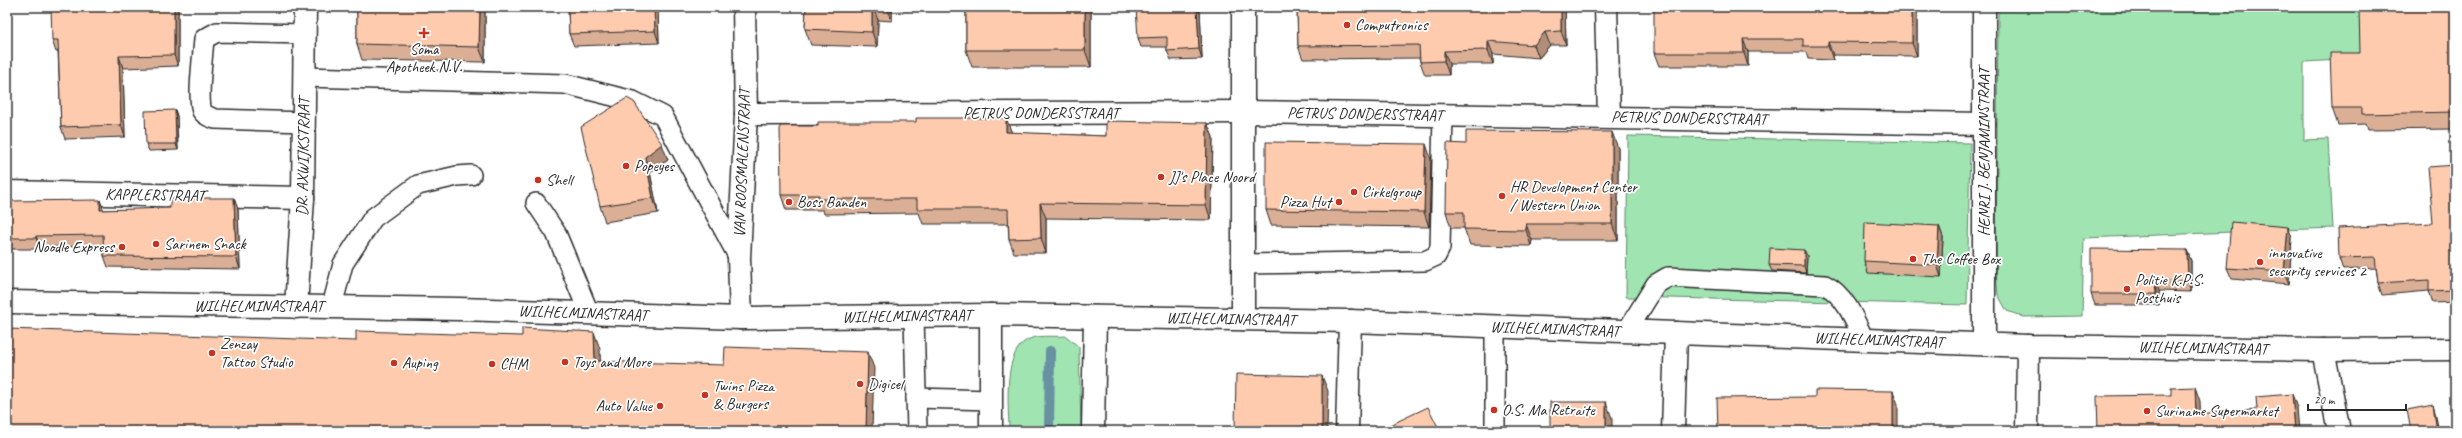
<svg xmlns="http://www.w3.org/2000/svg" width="2462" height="438" viewBox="0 0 2462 438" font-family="Caveat,sans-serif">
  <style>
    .green { fill: #9fe4b1; stroke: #65886e }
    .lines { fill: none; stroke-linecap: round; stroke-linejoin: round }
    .stream { stroke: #6891a2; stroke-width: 10 }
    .service-casing { stroke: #2b2b2b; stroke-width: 22 }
    .minor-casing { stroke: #2b2b2b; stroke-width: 25 }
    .tertiary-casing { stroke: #2b2b2b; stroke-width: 25 }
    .service { stroke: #fff; stroke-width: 19 }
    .minor { stroke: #fff; stroke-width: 22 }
    .tertiary { stroke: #fff; stroke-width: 22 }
    .wall { fill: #dbaf96; stroke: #2b2b2b }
    .shaded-wall { fill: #b28e7a; stroke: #2b2b2b }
    .building { fill: #ffcbaf; stroke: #2b2b2b }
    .poi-dot { fill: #c8321e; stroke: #fff; stroke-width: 1.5 }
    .labels { text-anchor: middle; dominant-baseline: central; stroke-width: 3.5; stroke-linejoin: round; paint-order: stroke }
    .poi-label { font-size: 16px; fill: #2b2b2b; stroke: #fff; text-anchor: start }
    .street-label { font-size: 16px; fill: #2b2b2b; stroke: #fff }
  </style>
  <rect width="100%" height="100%" fill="#fff"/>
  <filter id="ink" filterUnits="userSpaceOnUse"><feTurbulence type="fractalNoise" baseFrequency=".025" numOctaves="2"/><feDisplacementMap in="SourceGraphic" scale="8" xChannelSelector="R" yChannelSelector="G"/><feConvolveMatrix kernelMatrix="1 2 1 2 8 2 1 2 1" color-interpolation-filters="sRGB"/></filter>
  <g filter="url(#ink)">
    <!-- green -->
    <g class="green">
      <polygon points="1998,7 2361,7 2361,59 2304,62 2304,140 2328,139 2333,228 2084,238 2082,316 2024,317 2007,311 1998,295 1996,274"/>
      <polygon points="1628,136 1970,143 1967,305 1626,297"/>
      <path d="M1066 336 1079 347 1081 431H1009C1009 406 1001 347 1032 338 1042 335 1056 337 1066 336Z"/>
    </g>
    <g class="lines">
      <!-- stream -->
      <polyline class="stream" points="1049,431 1050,351"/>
      <defs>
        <g id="service">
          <polyline points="304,77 565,84 633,101 663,116 739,258"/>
          <path d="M304 122 215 119C210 117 205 116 202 111 197 98 203 55 204 39L217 32 305 34"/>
          <polyline points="536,203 556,233 589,313"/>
          <polyline points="1243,264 1425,261 1436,256 1440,248 1443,115"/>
          <polyline points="332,306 343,264 373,218 418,185 457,176 471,175"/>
          <polyline points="914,316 917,431"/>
          <polyline points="1495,327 1495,431"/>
          <path d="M1627 331 1656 284 1668 277 1825 285C1845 295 1855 320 1864 340"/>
          <polyline points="916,398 991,400"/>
        </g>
        <g id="minor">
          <polyline points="1243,7 1243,319"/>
          <polyline points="1606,7 1609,117"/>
          <polyline points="746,114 1244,112 1984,124"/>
          <polyline points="7,192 303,198"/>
          <polyline points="296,307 303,198 305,7"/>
          <polyline points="991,315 991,431"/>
          <polyline points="741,318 739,258 746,114 744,7"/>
          <polyline points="1984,344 1984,7"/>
          <polyline points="2323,350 2339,431"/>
          <polyline points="1093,431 1095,317"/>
          <polyline points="1347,431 1350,321"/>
          <polyline points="1673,431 1676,333"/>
          <polyline points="2027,431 2028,346"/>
        </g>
        <polyline id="tertiary" points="7,302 459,309 741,318 991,315 1350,321 2028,346 2323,350 2455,349"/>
      </defs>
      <!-- service casing -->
      <use href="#service" class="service-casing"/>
      <!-- minor casing -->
      <use href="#minor" class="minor-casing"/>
      <!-- tertiary casing -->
      <use href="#tertiary" class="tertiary-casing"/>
      <!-- service -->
      <use href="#service" class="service"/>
      <!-- minor -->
      <use href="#minor" class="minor"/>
      <!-- tertiary -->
      <use href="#tertiary" class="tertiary"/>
    </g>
    <!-- wall -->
    <g class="wall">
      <polygon points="178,7 178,66 123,68 125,137 65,139 61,127 58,51 56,52 52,40"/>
      <polygon points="357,7 485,7 485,62 362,60 357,44"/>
      <polygon points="568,7 658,7 659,43 574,46 569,34"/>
      <polygon points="806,7 908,7 908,10 892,9 892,21 878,20 877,47 811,45 805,29"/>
      <polygon points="966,7 1091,7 1091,67 972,67 966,50"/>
      <polygon points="1200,7 1202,59 1171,60 1167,51 1167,47 1141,47 1138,38"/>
      <polygon points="1297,7 1565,7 1566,45 1550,45 1539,58 1493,54 1493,64 1449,64 1449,75 1425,75 1420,62 1420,58 1303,59 1298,46"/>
      <polygon points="1917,7 1917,56 1833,55 1833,60 1808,59 1806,52 1748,52 1748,66 1659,66 1654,53"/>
      <polygon points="2455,7 2455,129 2368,130 2366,124 2338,125 2332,108 2360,53"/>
      <polygon points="634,102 668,160 650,172 658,213 605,222 600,206"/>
      <polygon points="175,110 177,116 178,150 149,151 146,144"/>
      <polygon points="1207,123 1213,137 1211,220 1046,218 1046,253 1014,253 1009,239 1008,224 923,224 919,213 824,214 823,210 786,210 781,195 818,126 1106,136"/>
      <polygon points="1466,144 1618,148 1618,240 1532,240 1531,246 1470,245 1464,228 1451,228 1446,212"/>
      <polygon points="1431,159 1429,227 1271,225 1266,210"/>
      <polygon points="2455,165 2455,302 2433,303 2429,291 2382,295 2378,283 2376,268 2343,270 2339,258 2433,223"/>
      <polygon points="7,201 103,210 238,209 240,269 108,267 104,256 104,246 40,247 40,249 7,249"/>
      <polygon points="1939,226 1943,237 1941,277 1868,273 1864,261"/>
      <polygon points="2288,227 2292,238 2289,284 2232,279 2227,268"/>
      <polygon points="1804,250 1807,256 1806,273 1772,271 1769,265"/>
      <polygon points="2187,250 2191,261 2191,292 2159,291 2159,305 2095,305 2091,294"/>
    </g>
    <!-- shaded-wall -->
    <g class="shaded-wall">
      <polygon points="174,7 178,7 178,66 174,55"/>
      <polygon points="480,7 485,7 485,62 479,47"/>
      <polygon points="654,7 658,7 659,43 655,31"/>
      <polygon points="872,7 873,7 878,20 877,47 872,32"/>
      <polygon points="887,7 892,7 892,21"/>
      <polygon points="1085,7 1091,7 1091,67 1085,50"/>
      <polygon points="1197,7 1200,7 1202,59 1199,49"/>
      <polygon points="1561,7 1565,7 1566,45 1561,31"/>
      <polygon points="1912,7 1917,7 1917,56 1912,43"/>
      <polygon points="1545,32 1550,45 1539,58 1534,45"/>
      <polygon points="1743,39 1748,52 1748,66 1744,53"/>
      <polygon points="1488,41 1493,54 1493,64 1488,50"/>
      <polygon points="1828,42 1833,55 1833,60 1828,46"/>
      <polygon points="1444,51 1449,64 1449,75 1444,61"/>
      <polygon points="119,56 123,68 125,137 121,125"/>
      <polygon points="175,110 177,116 178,150 176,144"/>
      <polygon points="1006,118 1012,133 1006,132"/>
      <polygon points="1207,123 1213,137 1211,220 1206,205"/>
      <polygon points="1612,132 1618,148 1618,240 1612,224"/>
      <polygon points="662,144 668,160 650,172 658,213 653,198 645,157"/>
      <polygon points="1426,144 1431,159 1429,227 1424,212"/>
      <polygon points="234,198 238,209 240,269 236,257"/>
      <polygon points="100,200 104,211 100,210"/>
      <polygon points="1040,203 1046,218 1046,253 1041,238"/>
      <polygon points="1526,224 1532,240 1531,246 1526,230"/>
      <polygon points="1939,226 1943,237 1941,277 1937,265"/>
      <polygon points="2288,227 2292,238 2289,284 2284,272"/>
      <polygon points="36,236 40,247 40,249 36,238"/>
      <polygon points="1804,250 1807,256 1806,273 1804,266"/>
      <polygon points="2187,250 2191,261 2191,292 2188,281"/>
      <polygon points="2155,280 2159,291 2159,305 2156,294"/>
      <polygon points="594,332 600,349 601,378 595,361"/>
      <polygon points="868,352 874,368 872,431 866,431"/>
      <polygon points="1322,376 1328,391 1327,431 1322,431"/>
      <polygon points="2195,387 2200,401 2201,428 2196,414"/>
      <polygon points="1893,391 1898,404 1898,431 1893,431"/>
      <polygon points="2292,394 2297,408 2299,431 2295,431"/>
      <polygon points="1606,402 1612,418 1612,431 1606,431"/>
      <polygon points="2433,405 2435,412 2439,431 2437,431"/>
    </g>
    <!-- building -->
    <g class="building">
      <polygon points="51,7 174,7 174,55 119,56 121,125 61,127 58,40 52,40"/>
      <polygon points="357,7 480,7 479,47 357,44"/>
      <polygon points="568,7 654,7 655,31 569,34"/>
      <polygon points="806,7 872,7 872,32 805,29"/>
      <rect x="966" y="7" width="119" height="43"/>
      <polygon points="1136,7 1197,7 1199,49 1167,51 1167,37 1138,38"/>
      <polygon points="1297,7 1561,7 1561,31 1545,32 1534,45 1488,41 1488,50 1444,51 1444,61 1420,62 1419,45 1298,46"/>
      <polygon points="1654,7 1912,7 1912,43 1828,42 1828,46 1803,46 1803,39 1743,39 1744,53 1654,53"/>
      <polygon points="2359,7 2455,7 2455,112 2362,114 2362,108 2332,108 2330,53 2360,53"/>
      <polygon points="627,98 634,102 662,144 645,157 653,198 600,206 581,127"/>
      <polygon points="175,110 176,144 146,144 145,111"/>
      <polygon points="916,118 1006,118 1006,132 1106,136 1106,121 1207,123 1206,205 1040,203 1041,238 1009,239 1008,209 917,209 917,199 819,199 819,195 781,195 780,126 818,126 818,122 916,122"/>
      <polygon points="1466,131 1612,132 1612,224 1526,224 1526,230 1464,229 1464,212 1446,212 1447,143 1466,144"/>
      <polygon points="1266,142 1426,144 1424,212 1266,210"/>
      <polygon points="2455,165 2455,290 2429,291 2429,280 2378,283 2375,257 2339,258 2338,228 2433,223 2428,167"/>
      <polygon points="170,198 234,198 236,257 104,256 103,235 36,236 36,238 7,238 7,201 100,200 100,210 170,208"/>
      <polygon points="1865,222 1939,226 1937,265 1864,261"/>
      <polygon points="2231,222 2288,227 2284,272 2227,268"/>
      <polygon points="1770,248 1804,250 1804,266 1769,265"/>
      <polygon points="2091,249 2187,250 2188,281 2155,280 2156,294 2091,294"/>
      <polygon points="522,328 594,332 595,361 724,365 725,347 868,352 866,431 7,431 7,329 356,341 356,331 522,336"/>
      <polygon points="1236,374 1322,376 1322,431 1235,431"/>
      <polygon points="2195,387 2196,414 2257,409 2256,397 2292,394 2295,431 2098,431 2097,396 2171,395 2171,388"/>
      <polygon points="1815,390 1893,391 1893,431 1718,431 1717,398 1815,397"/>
      <rect x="1550" y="402" width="56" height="29"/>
      <polygon points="2433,405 2437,431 2411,431 2407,410"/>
      <polygon points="1428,407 1440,431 1391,431 1388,426"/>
    </g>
  </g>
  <!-- markers -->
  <g class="poi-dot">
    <circle cx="1347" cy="25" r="4"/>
    <path d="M422 27h4v4h4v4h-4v4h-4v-4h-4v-4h4z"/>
    <circle cx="626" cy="166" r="4"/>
    <circle cx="1161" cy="177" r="4"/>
    <circle cx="538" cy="180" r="4"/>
    <circle cx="1354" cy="192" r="4"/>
    <circle cx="1502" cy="196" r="4"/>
    <circle cx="789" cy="202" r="4"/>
    <circle cx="1339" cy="202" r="4"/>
    <circle cx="156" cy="244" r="4"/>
    <circle cx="122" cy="247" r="4"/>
    <circle cx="1913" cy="259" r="4"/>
    <circle cx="2260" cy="262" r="4"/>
    <circle cx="2127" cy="289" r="4"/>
    <circle cx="212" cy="353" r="4"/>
    <circle cx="565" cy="362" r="4"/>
    <circle cx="394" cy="363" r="4"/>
    <circle cx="492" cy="364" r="4"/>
    <circle cx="860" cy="384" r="4"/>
    <circle cx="705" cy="395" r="4"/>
    <circle cx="660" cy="406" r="4"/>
    <circle cx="1494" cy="410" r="4"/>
    <circle cx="2147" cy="411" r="4"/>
  </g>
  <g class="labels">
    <!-- poi labels -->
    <g class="poi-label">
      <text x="1355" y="25">Computronics</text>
      <text x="424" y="49" text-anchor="middle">Soma<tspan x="424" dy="18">Apotheek N.V.</tspan></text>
      <text x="634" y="166">Popeyes</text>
      <text x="1169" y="177">JJ's Place Noord</text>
      <text x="546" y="180">Shell</text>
      <text x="1510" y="187">HR Development Center<tspan x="1510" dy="18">/ Western Union</tspan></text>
      <text x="1362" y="192">Cirkelgroup</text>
      <text x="797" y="202">Boss Banden</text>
      <text x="1331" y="202" text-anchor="end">Pizza Hut</text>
      <text x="164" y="244">Sarinem Snack</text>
      <text x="114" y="247" text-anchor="end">Noodle Express</text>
      <text x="2268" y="253">innovative<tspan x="2268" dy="18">security services 2</tspan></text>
      <text x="1921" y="259">The Coffee Box</text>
      <text x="2135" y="280">Politie K.P.S.<tspan x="2135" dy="18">Posthuis</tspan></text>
      <text x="220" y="344">Zenzay<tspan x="220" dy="18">Tattoo Studio</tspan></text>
      <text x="573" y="362">Toys and More</text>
      <text x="402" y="363">Auping</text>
      <text x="500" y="364">CHM</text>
      <text x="868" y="384">Digicel</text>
      <text x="713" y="386">Twins Pizza<tspan x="713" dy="18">&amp; Burgers</tspan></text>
      <text x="652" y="406" text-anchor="end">Auto Value</text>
      <text x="1502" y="410">O.S. Ma Retraite</text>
      <text x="2155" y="411">Suriname Supermarket</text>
    </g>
    <!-- street labels -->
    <g class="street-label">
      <text x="1041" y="113">PETRUS DONDERSSTRAAT</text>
      <text transform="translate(1365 114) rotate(1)">PETRUS DONDERSSTRAAT</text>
      <text transform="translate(1689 118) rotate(1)">PETRUS DONDERSSTRAAT</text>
      <text transform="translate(1984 152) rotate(-90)">HENRI J. BENJAMINSTRAAT</text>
      <text transform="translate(303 157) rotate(-89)">DR. AXWIJKSTRAAT</text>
      <text transform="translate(742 163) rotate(-88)">VAN ROOSMALENSTRAAT</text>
      <text transform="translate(155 195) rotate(1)">KAPPLERSTRAAT</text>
      <text x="259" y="306">WILHELMINASTRAAT</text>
      <text transform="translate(583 313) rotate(2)">WILHELMINASTRAAT</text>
      <text transform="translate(907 316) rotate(-1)">WILHELMINASTRAAT</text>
      <text transform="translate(1231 319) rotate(1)">WILHELMINASTRAAT</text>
      <text transform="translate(1555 329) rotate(2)">WILHELMINASTRAAT</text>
      <text transform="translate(1879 340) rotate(2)">WILHELMINASTRAAT</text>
      <text transform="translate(2203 348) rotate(1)">WILHELMINASTRAAT</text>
    </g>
  </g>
  <!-- margin -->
  <rect width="2462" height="438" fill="none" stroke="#fff" stroke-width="24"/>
  <rect x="12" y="12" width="2438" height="414" fill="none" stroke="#2b2b2b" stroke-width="1.5" filter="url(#ink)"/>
  <!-- scale -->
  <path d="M2308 404v6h98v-6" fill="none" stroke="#2b2b2b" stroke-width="2"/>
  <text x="2314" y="404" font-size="12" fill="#2b2b2b" stroke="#ffffff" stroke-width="3" paint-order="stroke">20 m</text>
</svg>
